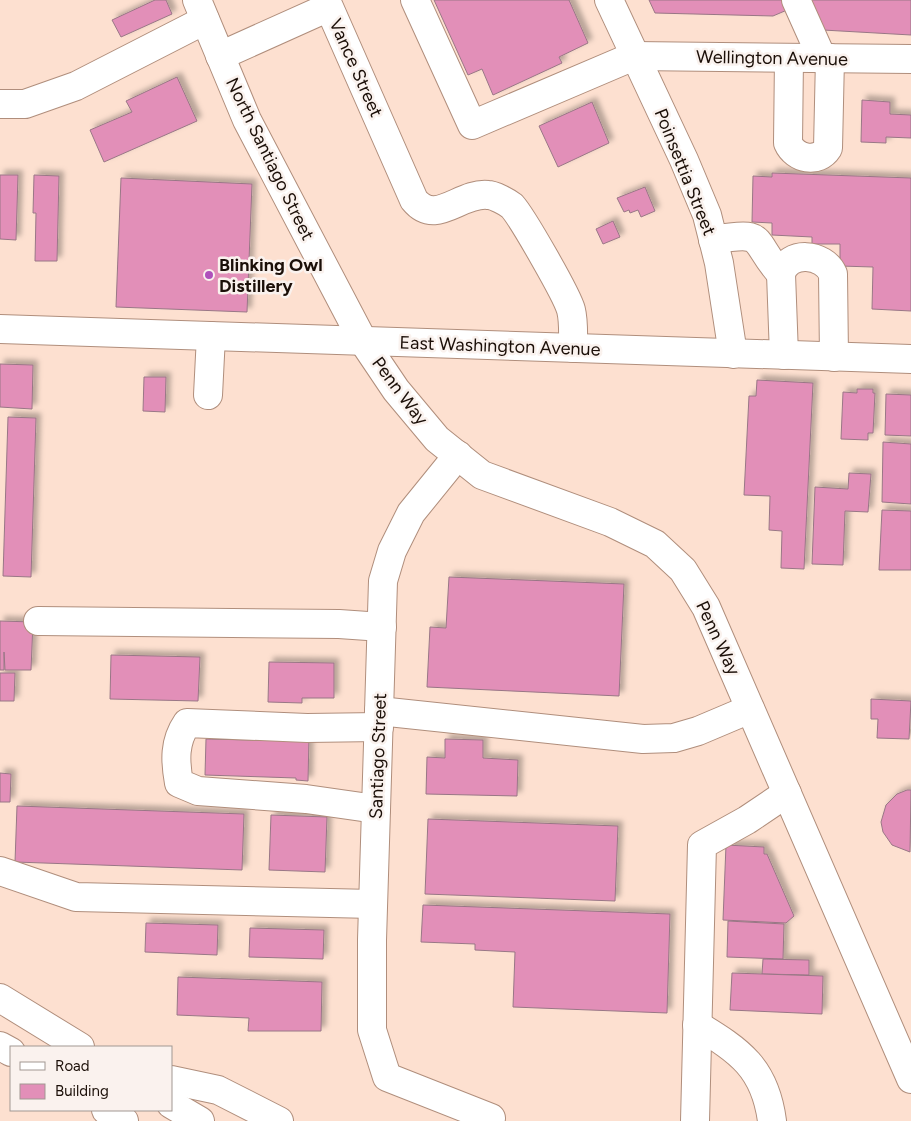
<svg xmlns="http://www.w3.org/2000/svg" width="911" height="1121" viewBox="0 0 911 1121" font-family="Figtree,sans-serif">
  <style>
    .building { fill: #e28fb8; stroke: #997786; filter: url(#shadow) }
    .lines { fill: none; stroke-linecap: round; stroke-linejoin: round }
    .minor-casing { stroke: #b08e7c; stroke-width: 30 }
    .highway-casing { stroke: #b08e7c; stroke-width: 30 }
    .minor { stroke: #fff; stroke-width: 28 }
    .highway { stroke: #fff; stroke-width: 28 }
    .poi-dot { fill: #af51bb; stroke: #faf2ee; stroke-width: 2 }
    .labels { text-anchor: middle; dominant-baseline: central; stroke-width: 5; stroke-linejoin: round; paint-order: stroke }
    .street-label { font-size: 18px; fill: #1b0f08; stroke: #faf2ee }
    .poi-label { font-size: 18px; font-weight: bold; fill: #1b0f08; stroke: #faf2ee; text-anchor: start }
  </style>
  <defs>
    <filter id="shadow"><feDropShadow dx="4.5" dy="-4.5" stdDeviation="2.5" flood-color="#0004"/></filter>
  </defs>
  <rect width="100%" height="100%" fill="#fde0d0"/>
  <!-- building -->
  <g class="building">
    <polygon points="155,0 166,0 172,14 121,37 112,20"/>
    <polygon points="434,0 569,0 588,43 559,57 562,63 493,95 482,69 468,75"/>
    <polygon points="649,0 791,0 794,7 773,16 655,13"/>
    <polygon points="810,0 911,0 911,35 823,30"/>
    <polygon points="177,77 197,121 104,162 90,130 132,112 126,101"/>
    <polygon points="862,100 890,102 890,114 911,115 911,138 886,137 886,143 861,142"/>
    <polygon points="592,102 609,143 558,167 539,126"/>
    <polygon points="772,173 911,178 911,311 872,309 873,267 840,266 840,244 812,244 812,237 772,235 772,223 752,222 753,176 772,177"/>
    <polygon points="0,175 18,175 16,240 0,239"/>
    <polygon points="34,175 59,176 57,261 35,261 36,213 33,213"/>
    <polygon points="121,178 252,184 247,312 116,307"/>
    <polygon points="645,187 655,211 641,217 638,210 630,213 629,210 624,212 617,198"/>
    <polygon points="613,221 620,237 603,244 596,229"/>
    <polygon points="0,364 33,365 32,409 0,407"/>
    <polygon points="144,377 166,377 165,412 143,411"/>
    <polygon points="757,380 813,383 804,569 781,568 782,531 769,530 770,496 744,495 749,396 756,396"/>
    <polygon points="857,389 873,389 873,393 875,393 873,433 868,433 868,440 841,439 843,392 857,393"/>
    <polygon points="886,394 911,395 911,436 885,435"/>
    <polygon points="8,417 36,418 31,577 3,576"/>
    <polygon points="883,442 911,444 911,504 882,502"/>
    <polygon points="849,473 871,474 868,512 845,511 843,565 812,564 815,487 848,489"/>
    <polygon points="882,510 911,511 911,570 879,570"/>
    <polygon points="449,577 624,584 619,696 427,687 430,627 446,628"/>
    <polygon points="0,621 33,622 31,670 5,670 4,652 4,670 0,670"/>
    <polygon points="111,655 200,657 198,701 110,699"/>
    <polygon points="269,662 334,663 334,698 302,698 302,703 268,702"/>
    <polygon points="0,673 15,673 14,701 0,701"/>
    <polygon points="871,699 911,701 909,739 877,738 878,719 871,719"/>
    <polygon points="309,738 308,781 296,780 296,778 205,775 206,739 296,741"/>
    <polygon points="445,739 483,740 483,758 518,760 517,796 426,794 427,757 445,758"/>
    <polygon points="0,773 11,774 10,802 0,802"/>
    <polygon points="907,790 911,790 910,852 892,845 883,832 881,822 886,805 897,794"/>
    <polygon points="17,806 244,814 242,870 15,862"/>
    <polygon points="271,815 327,817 325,872 269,870"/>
    <polygon points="428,819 618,826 615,901 425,894"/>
    <polygon points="726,845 764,847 764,854 767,854 794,916 786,923 723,920"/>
    <polygon points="423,905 670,914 667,1013 513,1007 515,952 475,950 475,944 421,942"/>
    <polygon points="728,921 784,924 783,959 727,957"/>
    <polygon points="146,923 218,925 217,955 145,952"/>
    <polygon points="250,928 324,930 323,959 249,957"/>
    <polygon points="763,959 809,960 809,975 762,974"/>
    <polygon points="732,973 823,976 822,1014 730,1010"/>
    <polygon points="178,977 322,982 321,1031 248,1031 249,1018 177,1015"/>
  </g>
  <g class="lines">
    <defs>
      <g id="minor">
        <polyline points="197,0 247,120 363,341 396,390 437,439 482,475 610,522 655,544 683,570 706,607 911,1079"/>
        <polyline points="415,0 472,125 634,56 911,59"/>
        <polyline points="609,0 684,160 707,215 719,263 733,354"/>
        <polyline points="796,0 822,58"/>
        <path d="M220 56 329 7 414 200C436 227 460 192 488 195 494 195 507 202 512 206 522 217 567 295 571 310 574 322 573 336 573 348"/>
        <path d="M789 58 788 143C795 159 818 164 828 148L830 58"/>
        <polyline points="0,104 25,104 76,86 205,20"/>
        <path d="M713 240C769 230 750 240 781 274"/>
        <polyline points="0,329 911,359"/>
        <path d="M784 355 781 274C788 250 824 253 833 274L834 357"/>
        <polyline points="208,395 211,336"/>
        <polyline points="458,455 411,513 392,551 383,581 372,940 372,1030 387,1077 491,1118"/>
        <polyline points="38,621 339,624 382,627"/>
        <polyline points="379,711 643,739 674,738 698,731 750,709"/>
        <path d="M376 809 306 799 198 791 179 783C175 761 174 742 187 723L307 728 379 727"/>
        <polyline points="0,871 76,897 373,904"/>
        <path d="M697 1025C740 1051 765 1068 772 1121"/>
        <polyline points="695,1121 702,845 747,820 787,793"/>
      </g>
      <g id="highway">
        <polyline points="0,998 80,1047"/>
        <polyline points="0,1046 11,1052"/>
        <polyline points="171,1080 218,1090 279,1121"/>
        <polyline points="171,1104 200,1121"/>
        <polyline points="106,1110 124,1121"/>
      </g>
    </defs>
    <!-- minor casing -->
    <use href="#minor" class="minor-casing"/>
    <!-- highway casing -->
    <use href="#highway" class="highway-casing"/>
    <!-- minor -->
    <use href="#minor" class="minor"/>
    <!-- highway -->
    <use href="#highway" class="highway"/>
  </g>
  <!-- markers -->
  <circle class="poi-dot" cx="209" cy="275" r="5"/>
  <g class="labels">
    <!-- street labels -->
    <g class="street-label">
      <text transform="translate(772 58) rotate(1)">Wellington Avenue</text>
      <text transform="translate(356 68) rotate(66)">Vance Street</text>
      <text transform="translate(270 159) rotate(64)">North Santiago Street</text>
      <text transform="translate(685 172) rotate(68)">Poinsettia Street</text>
      <text transform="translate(500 346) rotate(2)">East Washington Avenue</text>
      <text transform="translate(400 391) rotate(53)">Penn Way</text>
      <text transform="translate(718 638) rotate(65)">Penn Way</text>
      <text transform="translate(378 756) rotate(-88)">Santiago Street</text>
    </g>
    <!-- poi labels -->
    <g class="poi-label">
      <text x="219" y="265">Blinking Owl<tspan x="219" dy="21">Distillery</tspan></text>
    </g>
  </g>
  <!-- legend -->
  <rect x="10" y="1046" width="162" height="65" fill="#faf2ee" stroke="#a19792"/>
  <rect x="20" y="1062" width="25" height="8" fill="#ffffff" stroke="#a19792"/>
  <text x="55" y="1071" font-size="15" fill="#1b0f08">Road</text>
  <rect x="20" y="1084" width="25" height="15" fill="#e28fb8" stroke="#a19792"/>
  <text x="55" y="1096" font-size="15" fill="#1b0f08">Building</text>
</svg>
